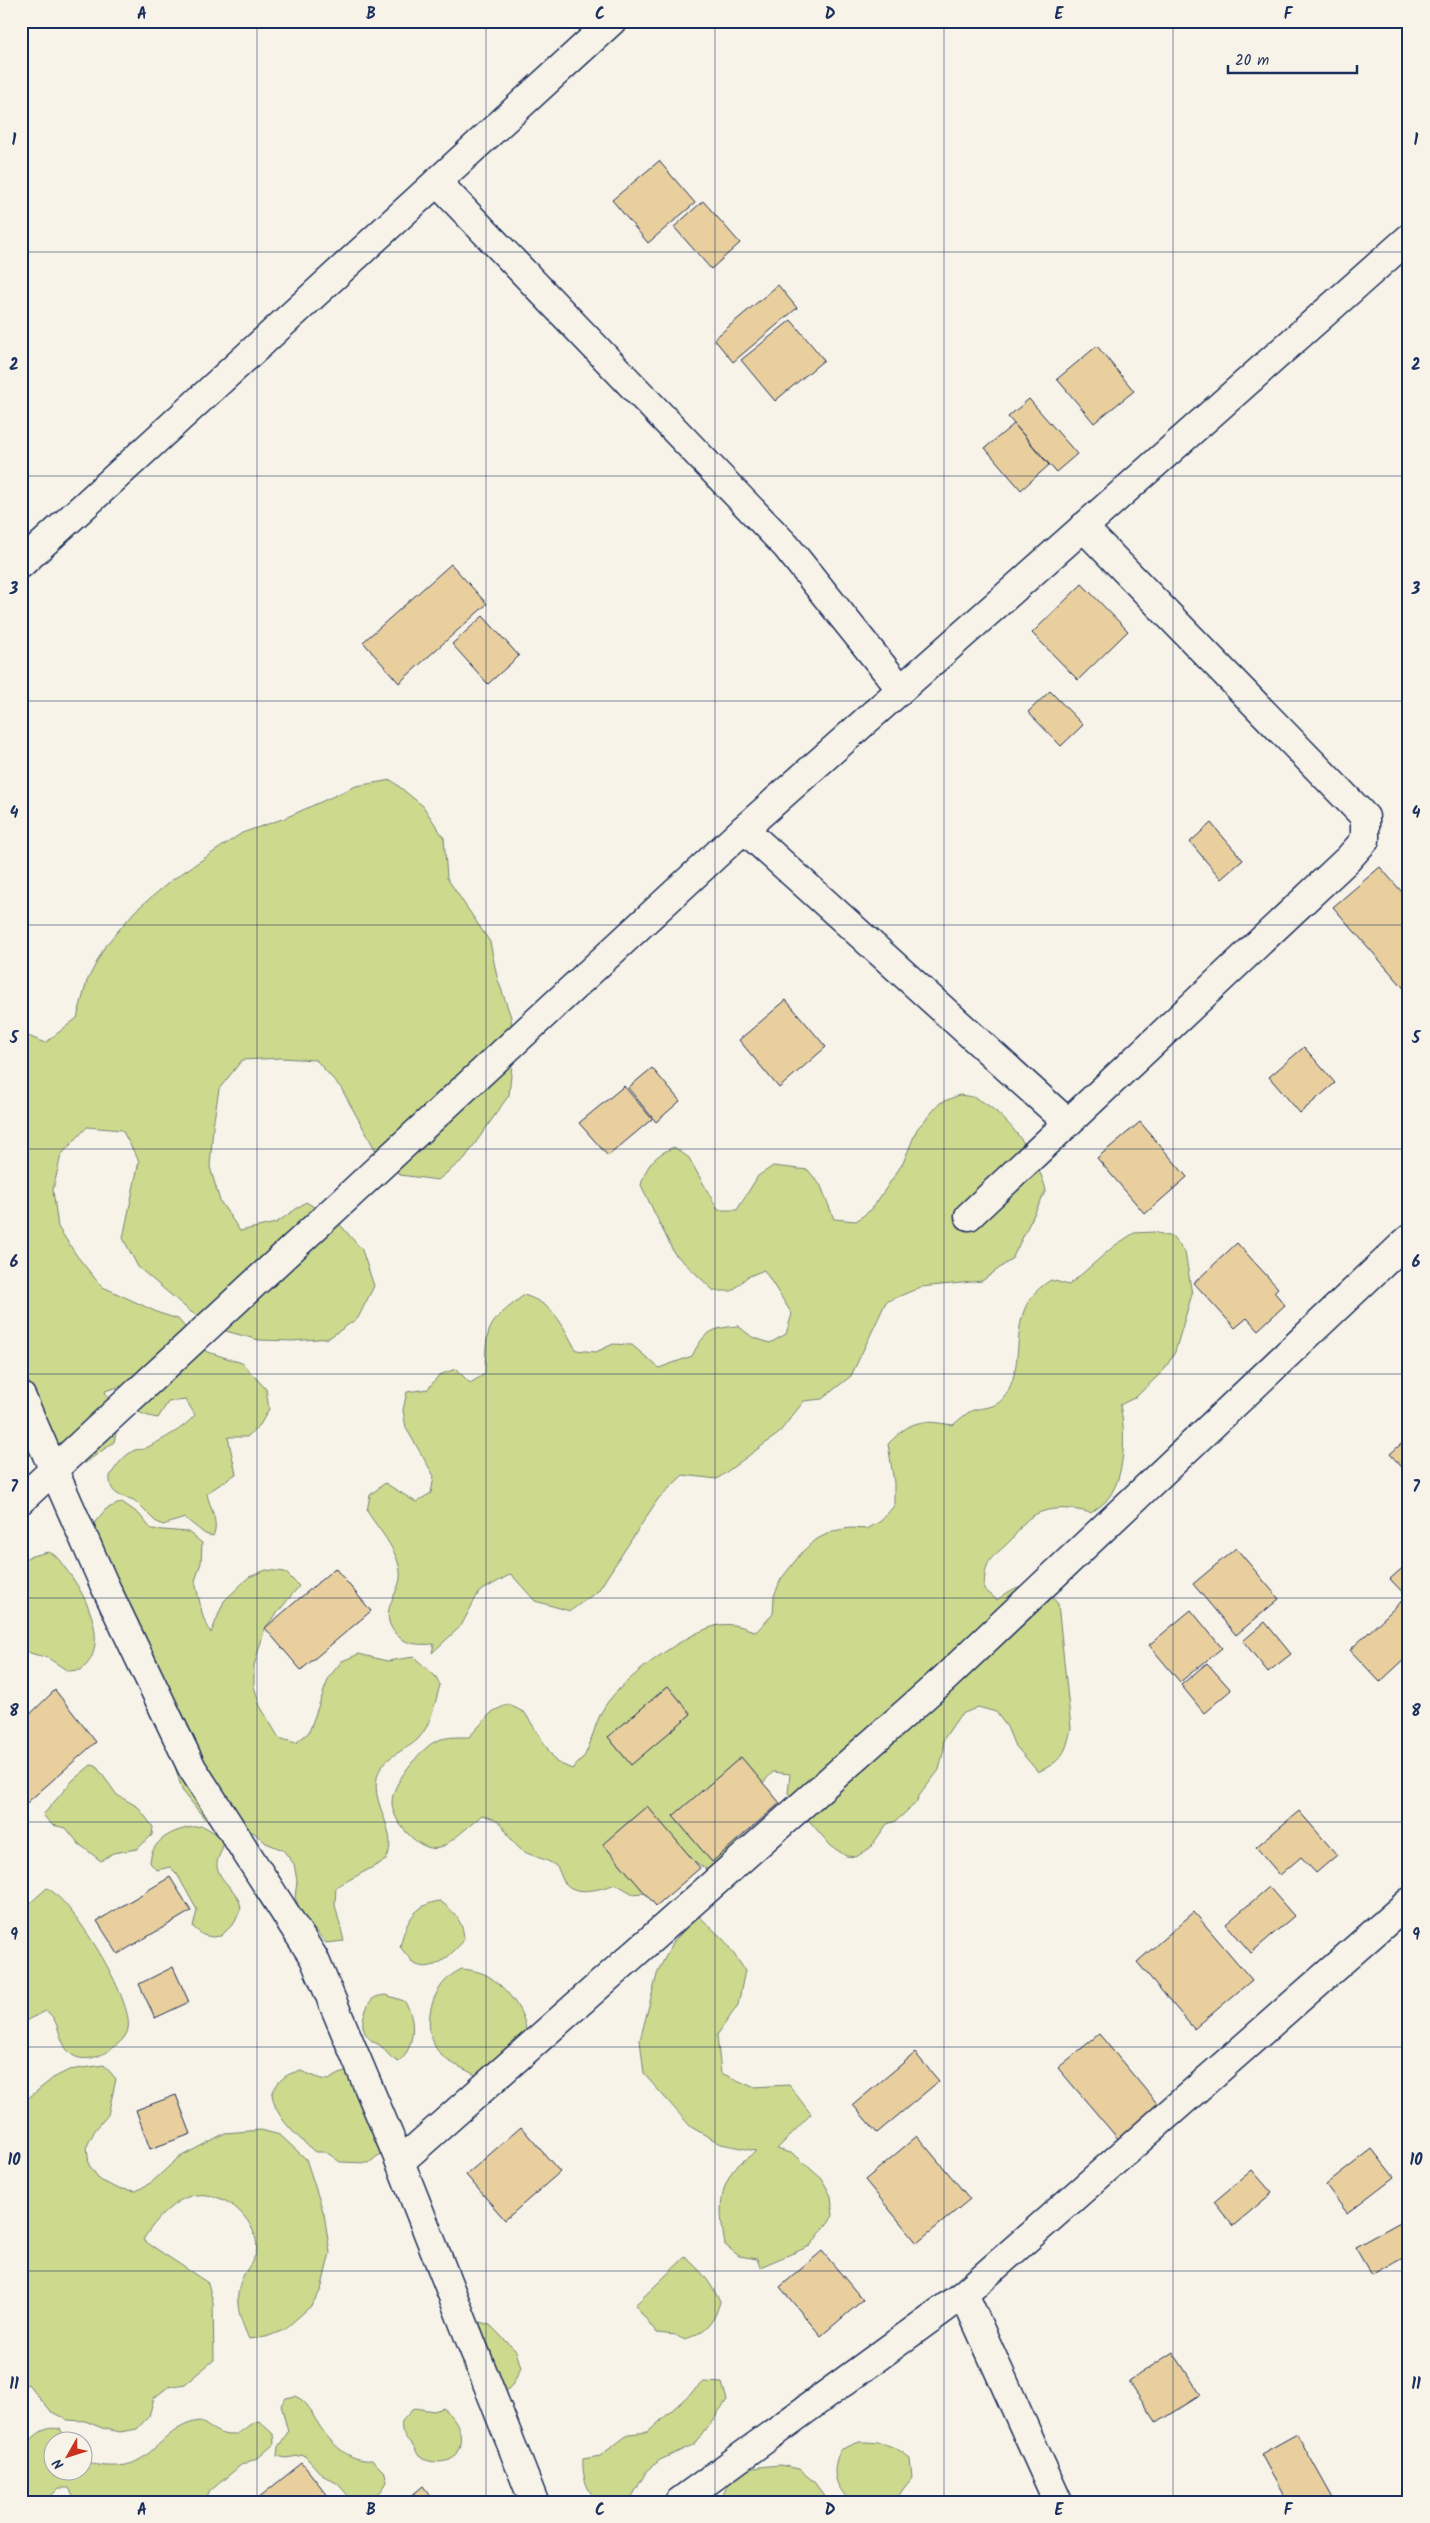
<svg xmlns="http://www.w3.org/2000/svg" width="1430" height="2523" viewBox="0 0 1430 2523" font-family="Kalam,sans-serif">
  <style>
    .green { fill: #cdd98d; stroke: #748476 }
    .building { fill: #e8cf9d; stroke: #1b2f5e }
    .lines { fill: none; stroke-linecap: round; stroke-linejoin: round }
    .street-casing { stroke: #1b2f5e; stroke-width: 31 }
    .street { stroke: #f7f3e8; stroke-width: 28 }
    .grid { fill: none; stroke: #1b2f5e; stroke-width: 1; stroke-opacity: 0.55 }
    .neatline { fill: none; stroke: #1b2f5e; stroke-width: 2 }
    .grid-label { font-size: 16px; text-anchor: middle; font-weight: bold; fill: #1b2f5e }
  </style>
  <rect width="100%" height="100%" fill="#f7f3e8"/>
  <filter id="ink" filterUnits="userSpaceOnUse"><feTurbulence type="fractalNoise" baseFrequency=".02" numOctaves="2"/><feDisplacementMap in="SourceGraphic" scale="10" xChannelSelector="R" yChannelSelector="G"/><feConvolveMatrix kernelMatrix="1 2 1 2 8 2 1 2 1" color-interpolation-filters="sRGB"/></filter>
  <g filter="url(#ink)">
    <!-- green -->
    <g class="green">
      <path d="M391 780 423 806 444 838 447 878 490 942 497 977 511 1017 513 1055 509 1095 465 1158 438 1180 400 1175 376 1151 341 1088 316 1060 281 1058 242 1060 219 1089 213 1126 210 1167 220 1201 240 1231 276 1223 306 1202 337 1221 362 1250 374 1286 358 1318 329 1338 293 1341 259 1340 222 1330 191 1312 138 1267 123 1238 139 1161 122 1130 87 1127 61 1155 53 1190 58 1227 77 1256 101 1286 159 1313 178 1319 205 1351 242 1363 266 1389 269 1409 260 1425 247 1437H228L236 1474 207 1493C209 1507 220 1522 213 1536L205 1534 185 1518 163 1525 155 1521 134 1500C121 1496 109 1495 110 1476 116 1466 124 1455 135 1450 138 1449 143 1450 146 1448 163 1439 182 1430 195 1415L186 1400 168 1402 158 1418C135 1414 130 1408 121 1386L105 1391 118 1424 114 1442 85 1463 68 1464 21 1398V1033L45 1043 77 1018 87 981 105 946 135 911 172 880 242 833 285 818 356 786Z"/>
      <path d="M959 1095C965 1096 973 1096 978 1099 1009 1116 1037 1156 1046 1190L1012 1259 982 1281 921 1287 886 1302 851 1376 822 1399 804 1401 778 1434 717 1479 683 1475 658 1499 598 1591 570 1611 535 1601 511 1574 479 1592 461 1626 432 1653 434 1644C419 1645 405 1645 395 1633 376 1609 403 1593 400 1571 397 1549 379 1530 367 1511L370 1495 385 1483 416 1502 431 1493 434 1476 406 1428 403 1410 407 1392 428 1389 439 1375 456 1369 470 1383 485 1374C486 1325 486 1325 524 1295 555 1305 561 1323 576 1350L596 1352 613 1344 632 1345 659 1368 692 1356C704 1332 711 1328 738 1326L752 1337 770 1343 786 1334 792 1314 764 1270 747 1277 732 1291H714L674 1253 641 1185C647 1164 654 1156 674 1147L689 1158 718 1210H737L758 1176 773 1166 808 1170 821 1186 834 1219 856 1221 872 1209 903 1163 917 1129 940 1103Z"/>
      <path d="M1154 1232 1173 1237 1185 1252 1192 1294 1175 1352 1164 1370 1136 1397 1120 1405C1126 1433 1126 1478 1106 1501 1102 1505 1096 1509 1091 1513 1070 1507 1042 1505 1025 1522 1019 1528 1016 1535 1010 1541 990 1561 985 1557 984 1589L997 1600C1023 1580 1037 1578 1058 1604L1071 1728C1066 1753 1062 1761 1038 1772L1014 1744 1007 1727 996 1712 978 1707 960 1715 943 1740 944 1749 939 1770 919 1796 916 1803 896 1821 887 1824 870 1848 856 1857 846 1856 831 1846 798 1808 788 1793 790 1774 773 1772 760 1786 737 1842 726 1860 709 1871 694 1861 642 1893 633 1894 616 1884C601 1889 573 1898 563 1880 560 1875 560 1870 556 1866 545 1857 528 1857 518 1847 501 1831 510 1823 482 1815 474 1822 447 1846 439 1848 420 1853 391 1821 392 1802 392 1784 417 1754 431 1744 442 1736 457 1737 469 1737L492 1712 508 1704 525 1713 556 1762 572 1769C576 1765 582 1760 585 1755 593 1739 595 1721 605 1706 622 1679 688 1631 719 1625 734 1623 743 1627 756 1632L773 1614 774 1596 781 1579 803 1551 817 1539 833 1531 850 1528 867 1529 881 1521 894 1506V1483L888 1444C913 1419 919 1420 953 1425 958 1421 965 1414 971 1411 984 1406 995 1410 1005 1396 1030 1357 1002 1309 1051 1280L1069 1285 1114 1246 1134 1233Z"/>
      <path d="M122 1502 139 1514 151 1529 188 1532 202 1543 201 1563 195 1581 203 1617 211 1633 224 1601 249 1577 266 1570 285 1572 299 1586 265 1628 254 1666V1686L260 1706 279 1738 296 1743 309 1732 329 1677 342 1661 359 1654 387 1661 414 1657 436 1677 440 1685C435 1702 431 1726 418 1739 405 1752 381 1756 377 1778 371 1806 400 1832 386 1860L336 1887 335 1905 344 1941 326 1943 302 1915 295 1898 297 1881 294 1864 283 1850 266 1843 253 1832 235 1833 218 1829 204 1818 182 1790 168 1742 141 1685 130 1672 114 1635 89 1539 95 1522 106 1509Z"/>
      <path d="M48 1552C56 1554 60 1561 65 1568 84 1591 113 1645 81 1670L68 1671 48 1658 30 1653 21 1646V1562L28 1557Z"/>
      <polygon points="91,1765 96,1766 117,1795 138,1807 153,1827 152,1835 137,1849 113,1853 101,1861 79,1844 66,1828 52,1825 43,1815 73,1780"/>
      <path d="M203 1826 217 1834 223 1843C223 1851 216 1858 217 1867 220 1883 239 1890 241 1908L235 1922 221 1936 212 1937 203 1935 193 1927 197 1910 177 1874 170 1867 157 1870 150 1863C151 1836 181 1827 203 1826Z"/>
      <path d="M47 1888C72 1900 134 2000 128 2029 126 2039 116 2046 108 2051 99 2057 86 2061 76 2057 57 2049 62 2020 46 2011L29 2019 21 2026V1911Z"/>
      <path d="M440 1901C454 1911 464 1923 464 1940 450 1956 432 1976 411 1962L412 1961 400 1947C405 1924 414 1904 440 1901Z"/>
      <path d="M698 1915 724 1940 745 1970 738 2005 717 2035 721 2073 753 2087 789 2085 811 2114 777 2149 794 2154 822 2179 831 2196 833 2216 810 2246 760 2267 757 2259 739 2256 725 2245C721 2221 717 2199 730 2175 735 2165 748 2158 756 2151L721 2144 691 2127 644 2074 640 2040 658 1971 674 1941Z"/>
      <path d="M462 1969C472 1970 483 1972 491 1978 509 1990 528 2016 526 2036L477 2076C466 2069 450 2064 441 2055 418 2029 431 1982 462 1969Z"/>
      <path d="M386 1995 404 2001C417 2017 415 2048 399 2062 390 2058 388 2054 382 2047 379 2044 375 2043 372 2041 361 2032 361 2021 366 2010 370 1999 374 1996 386 1995Z"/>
      <path d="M104 2065 116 2079 108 2115 95 2130 87 2146 89 2165 100 2180 116 2188 136 2191 152 2182 178 2158 225 2133 261 2130 280 2135 306 2159 324 2214 330 2253 321 2290 311 2306 284 2330 266 2337 249 2339C241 2321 234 2304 240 2284 246 2264 262 2259 255 2236 246 2206 208 2183 179 2201 164 2211 152 2225 143 2240L208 2283 213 2302 214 2360 185 2384 168 2387 154 2398 149 2416 137 2429 120 2432 102 2428 85 2421 67 2420 50 2411 28 2384 21 2387V2104L53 2078 69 2070Z"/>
      <path d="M301 2071 321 2079 329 2080C341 2070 350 2071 365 2073L385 2150 369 2163 340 2162 326 2152H315C298 2137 275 2118 272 2094 278 2080 286 2073 301 2071Z"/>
      <path d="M685 2257C701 2270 711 2283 720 2302 713 2325 707 2330 685 2340L675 2335 657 2333 635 2305Z"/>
      <path d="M473 2320 490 2325 516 2351 521 2368 513 2384 501 2397C482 2389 460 2378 462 2354 463 2343 470 2330 473 2320Z"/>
      <path d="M703 2382 722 2383 727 2400 695 2444 660 2460 646 2472 629 2502C621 2502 612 2503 605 2502 586 2499 582 2473 583 2459L600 2456 629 2434 648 2432Z"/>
      <path d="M295 2396C310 2403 310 2412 319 2425 331 2443 348 2462 372 2460L385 2473 387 2482 382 2490 369 2502H359L351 2499 338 2484 322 2475 304 2455 286 2458 277 2456 278 2447 288 2432 281 2405 286 2398Z"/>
      <path d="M414 2408 434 2411 443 2408C461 2420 468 2446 450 2460 440 2463 427 2463 419 2456 416 2453 416 2448 413 2445 405 2438 400 2433 402 2421Z"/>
      <path d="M200 2421C210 2427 225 2440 238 2433 246 2429 249 2423 259 2421L273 2434 274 2444 259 2457 241 2465 210 2491 205 2502H77L69 2488H59L45 2502H21V2450C33 2438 42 2425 60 2429L69 2440H52V2470H82L83 2458C91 2468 123 2468 135 2462 157 2452 171 2424 200 2421Z"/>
      <path d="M859 2442C882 2442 892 2444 910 2458L912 2478 893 2502H850C834 2482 831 2474 840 2450Z"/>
      <path d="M780 2465 799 2469 814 2482 829 2502H723C722 2496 724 2492 727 2487 736 2466 761 2467 780 2465Z"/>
    </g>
    <!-- building -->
    <g class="building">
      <polygon points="659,161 695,203 648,243 612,200"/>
      <polygon points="703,201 740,243 711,269 674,227"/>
      <polygon points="778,285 797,308 733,362 714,339"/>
      <polygon points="791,320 824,360 775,401 741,360"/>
      <polygon points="1097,346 1134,391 1094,423 1057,379"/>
      <polygon points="1029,399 1077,454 1056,472 1008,417"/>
      <polygon points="1014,424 1049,465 1021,490 985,448"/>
      <polygon points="451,564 487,604 399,683 363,642"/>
      <polygon points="1082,584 1128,631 1078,680 1032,633"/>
      <polygon points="483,616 519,656 488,684 452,644"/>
      <polygon points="1050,691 1083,725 1061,746 1028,712"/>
      <polygon points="1211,823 1243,860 1221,879 1190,842"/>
      <polygon points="1380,867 1409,900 1409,994 1333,907"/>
      <polygon points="786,1000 826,1047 779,1088 739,1040"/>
      <polygon points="1304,1047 1335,1083 1300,1113 1269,1077"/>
      <polygon points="652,1068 680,1101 656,1122 628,1088"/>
      <polygon points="624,1086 652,1119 608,1156 579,1123"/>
      <polygon points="1140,1122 1187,1177 1145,1214 1097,1158"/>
      <polygon points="1237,1243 1278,1288 1274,1292 1285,1305 1258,1330 1247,1318 1235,1328 1194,1283"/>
      <polygon points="1409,1437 1409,1475 1390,1454"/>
      <polygon points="1236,1548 1279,1599 1236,1635 1193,1584"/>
      <polygon points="1409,1562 1409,1599 1390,1579"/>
      <polygon points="335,1568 371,1611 301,1670 265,1628"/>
      <polygon points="1404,1599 1409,1604 1409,1655 1380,1682 1350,1650"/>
      <polygon points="1191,1610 1222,1648 1180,1682 1149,1645"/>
      <polygon points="1265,1622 1291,1654 1268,1672 1243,1641"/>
      <polygon points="1207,1663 1231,1690 1204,1713 1181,1685"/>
      <polygon points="668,1686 691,1714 631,1765 608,1737"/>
      <polygon points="55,1690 96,1742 21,1808 21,1723"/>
      <polygon points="741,1757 780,1803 712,1862 673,1816"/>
      <polygon points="647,1806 700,1868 656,1906 603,1844"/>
      <polygon points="1299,1811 1337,1855 1316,1873 1301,1857 1280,1875 1256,1847"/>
      <polygon points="170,1877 191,1911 118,1954 97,1921"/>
      <polygon points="1269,1887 1294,1916 1251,1953 1226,1924"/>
      <polygon points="1194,1912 1252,1980 1194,2029 1137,1962"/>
      <polygon points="173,1967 189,2002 155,2018 139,1984"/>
      <polygon points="1099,2034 1165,2113 1125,2147 1058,2068"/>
      <polygon points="915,2053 939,2081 877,2133 853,2105"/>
      <polygon points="176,2095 191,2134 150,2149 136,2110"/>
      <polygon points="521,2127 560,2172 505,2220 466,2175"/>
      <polygon points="917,2136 970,2199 917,2243 865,2180"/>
      <polygon points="1372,2149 1394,2177 1347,2213 1326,2185"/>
      <polygon points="1252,2170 1272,2193 1233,2226 1214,2202"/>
      <polygon points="1402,2221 1409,2233 1409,2255 1372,2276 1355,2247"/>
      <polygon points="822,2251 863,2300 821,2336 780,2287"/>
      <polygon points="1173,2352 1201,2395 1157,2423 1129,2381"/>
      <polygon points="1297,2434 1335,2502 1287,2502 1261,2454"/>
      <polygon points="302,2463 333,2502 253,2502"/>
      <polygon points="423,2486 435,2502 404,2502"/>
    </g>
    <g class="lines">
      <defs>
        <g id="street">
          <polyline points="437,182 786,546 900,688"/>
          <polyline points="21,564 612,21"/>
          <polyline points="744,829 1067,1122"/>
          <polyline points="969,1216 1348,859 1365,840 1365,817 1083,527"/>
          <polyline points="21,1396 104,1584 192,1768 314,1958 400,2162 534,2502"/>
          <polyline points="21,1500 744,829 1409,238"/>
          <polyline points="400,2162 944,1679 1409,1239"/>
          <polyline points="964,2294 1058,2502"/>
          <polyline points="679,2502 964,2294 1409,1902"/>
        </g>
      </defs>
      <!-- street casing -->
      <use href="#street" class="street-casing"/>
      <!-- street -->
      <use href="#street" class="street"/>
    </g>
  </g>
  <!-- grid -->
  <path class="grid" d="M257 21V2502M486 21V2502M715 21V2502M944 21V2502M1173 21V2502M21 252H1409M21 476H1409M21 701H1409M21 925H1409M21 1149H1409M21 1374H1409M21 1598H1409M21 1822H1409M21 2047H1409M21 2271H1409"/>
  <!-- margin -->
  <rect width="1430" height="2523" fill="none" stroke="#f7f3e8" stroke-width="55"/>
  <!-- north arrow -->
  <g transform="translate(68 2456) rotate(231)"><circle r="24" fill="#f7f3e8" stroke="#9fa5b1"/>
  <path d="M0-4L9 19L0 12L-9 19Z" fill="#c8321e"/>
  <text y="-8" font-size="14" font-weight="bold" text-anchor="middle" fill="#1b2f5e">N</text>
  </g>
  <!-- scale -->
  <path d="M1228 65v8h129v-8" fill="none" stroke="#1b2f5e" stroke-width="2.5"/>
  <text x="1235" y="65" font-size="15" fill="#1b2f5e" stroke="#f7f3e8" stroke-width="4" paint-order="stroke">20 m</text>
  <rect x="28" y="28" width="1374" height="2468" class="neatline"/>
  <g class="grid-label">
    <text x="142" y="19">A</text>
    <text x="371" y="19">B</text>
    <text x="600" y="19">C</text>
    <text x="830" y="19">D</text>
    <text x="1059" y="19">E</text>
    <text x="1288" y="19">F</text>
    <text x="14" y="145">1</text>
    <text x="1416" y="145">1</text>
    <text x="14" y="370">2</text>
    <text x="1416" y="370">2</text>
    <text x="14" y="594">3</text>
    <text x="1416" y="594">3</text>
    <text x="14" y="818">4</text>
    <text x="1416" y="818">4</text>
    <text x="14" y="1043">5</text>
    <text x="1416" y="1043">5</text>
    <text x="14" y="1267">6</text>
    <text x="1416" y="1267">6</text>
    <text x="14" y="1492">7</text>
    <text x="1416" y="1492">7</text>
    <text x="14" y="1716">8</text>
    <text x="1416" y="1716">8</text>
    <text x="14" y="1940">9</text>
    <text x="1416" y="1940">9</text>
    <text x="14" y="2165">10</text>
    <text x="1416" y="2165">10</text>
    <text x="14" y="2389">11</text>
    <text x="1416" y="2389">11</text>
    <text x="142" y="2515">A</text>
    <text x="371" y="2515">B</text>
    <text x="600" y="2515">C</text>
    <text x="830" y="2515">D</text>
    <text x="1059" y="2515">E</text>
    <text x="1288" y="2515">F</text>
  </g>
</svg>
